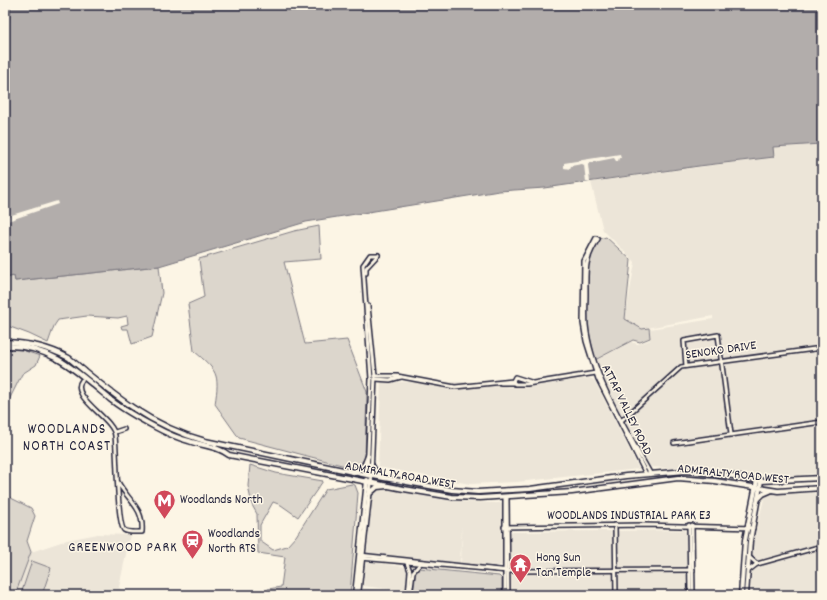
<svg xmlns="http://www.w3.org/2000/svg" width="827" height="600" viewBox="0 0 827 600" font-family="Dekko,sans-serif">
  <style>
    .built { fill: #ece5d8 }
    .green { fill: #dcd6cc; stroke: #7f7c84 }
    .water { fill: #b2adab; stroke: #78757e }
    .pier { fill: #fcf5e5 }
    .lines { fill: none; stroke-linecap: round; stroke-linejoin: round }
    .minor-casing { stroke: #22223b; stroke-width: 6 }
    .major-casing { stroke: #22223b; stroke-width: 7 }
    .minor { stroke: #fcf5e5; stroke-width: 3 }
    .major { stroke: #fcf5e5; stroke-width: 4 }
    .labels { text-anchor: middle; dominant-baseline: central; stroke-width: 3; stroke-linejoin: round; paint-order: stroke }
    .street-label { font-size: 13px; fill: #22223b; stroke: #fcf5e5 }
    .poi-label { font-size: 13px; fill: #22223b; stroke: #fcf5e5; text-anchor: start }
    .neighbourhood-label { font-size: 14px; letter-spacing: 1px; fill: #22223b; stroke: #fcf5e5 }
    .quarter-label { font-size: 15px; letter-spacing: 1px; fill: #22223b; stroke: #fcf5e5 }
  </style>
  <rect width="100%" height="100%" fill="#fcf5e5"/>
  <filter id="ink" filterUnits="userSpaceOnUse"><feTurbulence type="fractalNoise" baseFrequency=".025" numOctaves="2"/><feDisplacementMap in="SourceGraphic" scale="8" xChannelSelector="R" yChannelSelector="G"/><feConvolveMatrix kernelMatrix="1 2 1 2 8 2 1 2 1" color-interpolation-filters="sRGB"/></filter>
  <g filter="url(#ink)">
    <!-- built -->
    <g class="built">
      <polygon points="819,132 822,132 822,473 785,476 651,467 624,420 595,361 631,342 638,344 650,340 650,329 713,319 713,316 642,329 625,319 635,262 603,230 591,182 773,157 772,147 820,144"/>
      <polygon points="590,378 594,380 639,469 517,482 470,484 378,467 381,382 496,382 508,387 526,387"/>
      <polygon points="383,487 463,500 463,502 502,503 503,566 461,565 462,525 460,563 367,553 372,494"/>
      <polygon points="822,493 822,593 814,595 750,595 754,539 764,499 767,496 773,494"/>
      <polygon points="684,530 686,532 687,595 510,595 510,532"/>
      <polygon points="98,534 130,535 119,587 123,595 15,595 31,552 67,540"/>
      <polygon points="366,561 405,567 407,569 405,591 363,586"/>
      <polygon points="363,588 403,593 402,595 362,595"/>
    </g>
    <!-- green -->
    <g class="green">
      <path d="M319 226 321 259 284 262 305 344 347 340 367 392 365 458 359 465 353 468 239 438 215 404C220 373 217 371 194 351L188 304 204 297 199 259 294 231Z"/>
      <polygon points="606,237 631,260 625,319 642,329 649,328 650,338 640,342 633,340 595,360 587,323 588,258 600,239"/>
      <polygon points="159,266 162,293 152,337 132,344 128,329 122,329 121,326 128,324 127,316 118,318 87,316 58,320 54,326 48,343 29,334 5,325 5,278 14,276 15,281"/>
      <polygon points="5,349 22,350 40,356 36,365 22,374 5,408"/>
      <polygon points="250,465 276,473 323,481 298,517 281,505 273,502 260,525 260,541 273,550 287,546 296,536 326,489 352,484 355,485 358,493 350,595 266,595 268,589 281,587 285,557 258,553 257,514 252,505 248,486"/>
      <polygon points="5,495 31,508 35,516 27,541 31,552 15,595 5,595"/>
      <polygon points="32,561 51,568 42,595 34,595 22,591"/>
      <polygon points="419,568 499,576 502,579 502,595 413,595 416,571"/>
    </g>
    <!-- water -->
    <polygon class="water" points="11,5 822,5 822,132 819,132 821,144 773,147 774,157 699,166 545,188 499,191 306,222 159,266 15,281 14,276 5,278 5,22 9,22"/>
    <!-- pier -->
    <g class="pier">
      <polygon points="620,154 621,158 619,158 618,161 616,161 614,158 589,163 588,165 590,182 586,182 584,165 582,164 571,166 570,169 564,168 564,163"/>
      <polygon points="57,201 58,204 5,222 5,217"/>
    </g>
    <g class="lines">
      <defs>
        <g id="minor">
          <polyline points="366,273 366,268 378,255"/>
          <polyline points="368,306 375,376 371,476"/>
          <polyline points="686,366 684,341 718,335 731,434"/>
          <polyline points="374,376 397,376 455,387 513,381 515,377 531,382"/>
          <polyline points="375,379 390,380 401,377"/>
          <path d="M82 380C68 397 114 418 115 436 117 450 117 524 124 530 128 533 137 532 142 532 144 507 128 501 118 482"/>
          <polyline points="513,381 515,384 527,384 596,373"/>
          <polyline points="501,383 514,383"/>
          <polyline points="622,420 681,367 822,348"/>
          <polyline points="115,432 124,429"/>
          <polyline points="674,443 822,422"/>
          <path d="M646 474 598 379 586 341 583 323 584 261 596 238 598 239C584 261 586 269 586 294 586 304 585 315 586 325 591 375 626 429 650 473"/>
          <polyline points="367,475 371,379 363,265 370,255 378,255"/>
          <polyline points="505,497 505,595"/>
          <polyline points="507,497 508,595"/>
          <polyline points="615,525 616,595"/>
          <polyline points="689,525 690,595"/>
          <polyline points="692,525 693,595"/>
          <polyline points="504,527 644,525 753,528"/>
          <polyline points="360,555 509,571 693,570"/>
          <polyline points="748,556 757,564"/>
          <polyline points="360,558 509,571"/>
          <polyline points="407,563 410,571 408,595"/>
          <polyline points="748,571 757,564 822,546"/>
          <polyline points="410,595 413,572 420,564"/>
        </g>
        <g id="major">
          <path d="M5 342C29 343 48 347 69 358 112 394 150 426 205 441L367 475 452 490 478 492 530 489 626 476 686 471 733 476 761 481 822 478"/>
          <path d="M5 346C50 344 79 373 111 400 125 411 140 419 155 427 166 433 177 438 189 441 203 446 218 446 229 455L404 489 452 497 480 498 572 492 678 478 715 481 778 491 822 488"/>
          <polyline points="371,464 375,471 382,477"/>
          <polyline points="353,471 364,466 368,456"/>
          <polyline points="369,494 377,487 387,486"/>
          <polyline points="758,499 763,494 770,491"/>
          <polyline points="355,595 367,480"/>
          <polyline points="358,595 371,480"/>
          <polyline points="741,595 745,540 757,480"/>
          <polyline points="746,595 750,541 761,481"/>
        </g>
      </defs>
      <!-- minor casing -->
      <use href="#minor" class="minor-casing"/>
      <!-- major casing -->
      <use href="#major" class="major-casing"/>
      <!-- minor -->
      <use href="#minor" class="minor"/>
      <!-- major -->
      <use href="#major" class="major"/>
    </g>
  </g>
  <!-- icons -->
  <defs>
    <symbol id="metro-pin" viewBox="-11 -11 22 30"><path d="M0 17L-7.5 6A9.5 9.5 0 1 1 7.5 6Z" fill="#d1495b" stroke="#fcf5e5"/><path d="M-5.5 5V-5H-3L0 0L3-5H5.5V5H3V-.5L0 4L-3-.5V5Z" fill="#fff"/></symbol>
    <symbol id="station-pin" viewBox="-11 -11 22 30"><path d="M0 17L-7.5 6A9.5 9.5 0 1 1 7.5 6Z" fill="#d1495b" stroke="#fcf5e5"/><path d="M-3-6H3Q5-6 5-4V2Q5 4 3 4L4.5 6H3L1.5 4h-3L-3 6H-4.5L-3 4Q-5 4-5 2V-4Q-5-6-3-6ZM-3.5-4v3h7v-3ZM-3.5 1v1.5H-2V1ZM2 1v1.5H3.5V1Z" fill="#fff"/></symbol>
    <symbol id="temple-pin" viewBox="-11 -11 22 30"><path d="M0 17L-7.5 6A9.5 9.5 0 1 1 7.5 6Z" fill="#d1495b" stroke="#fcf5e5"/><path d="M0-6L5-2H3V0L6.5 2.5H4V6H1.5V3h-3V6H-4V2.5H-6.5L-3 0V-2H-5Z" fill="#fff"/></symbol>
  </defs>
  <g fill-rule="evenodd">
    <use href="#metro-pin" x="152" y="488" width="25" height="34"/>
    <use href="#station-pin" x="180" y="528" width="25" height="34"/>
    <use href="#temple-pin" x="508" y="552" width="25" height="34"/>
  </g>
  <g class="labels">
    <!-- street labels -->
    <g class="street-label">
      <text transform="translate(721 351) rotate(-8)">SENOKO DRIVE</text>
      <text transform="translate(626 410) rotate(64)">ATTAP VALLEY ROAD</text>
      <text transform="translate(733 475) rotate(6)">ADMIRALTY ROAD WEST</text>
      <text transform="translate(400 476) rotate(10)">ADMIRALTY ROAD WEST</text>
      <text x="629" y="516">WOODLANDS INDUSTRIAL PARK E3</text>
    </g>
    <!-- poi labels -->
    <g class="poi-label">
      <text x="180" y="500">Woodlands North</text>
      <text x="208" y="534">Woodlands<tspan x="208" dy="15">North RTS</tspan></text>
      <text x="536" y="558">Hong Sun<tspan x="536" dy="15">Tan Temple</tspan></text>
    </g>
    <!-- neighbourhood labels -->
    <g class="neighbourhood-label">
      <text x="123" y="548">GREENWOOD PARK</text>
    </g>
    <!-- quarter labels -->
    <g class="quarter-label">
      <text x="67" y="430">WOODLANDS<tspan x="67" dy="17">NORTH COAST</tspan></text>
    </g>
  </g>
  <!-- margin -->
  <rect width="827" height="600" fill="none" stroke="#fcf5e5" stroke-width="20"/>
  <rect x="10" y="10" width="807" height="580" fill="none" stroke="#22223b" stroke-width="1.5" filter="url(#ink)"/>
</svg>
